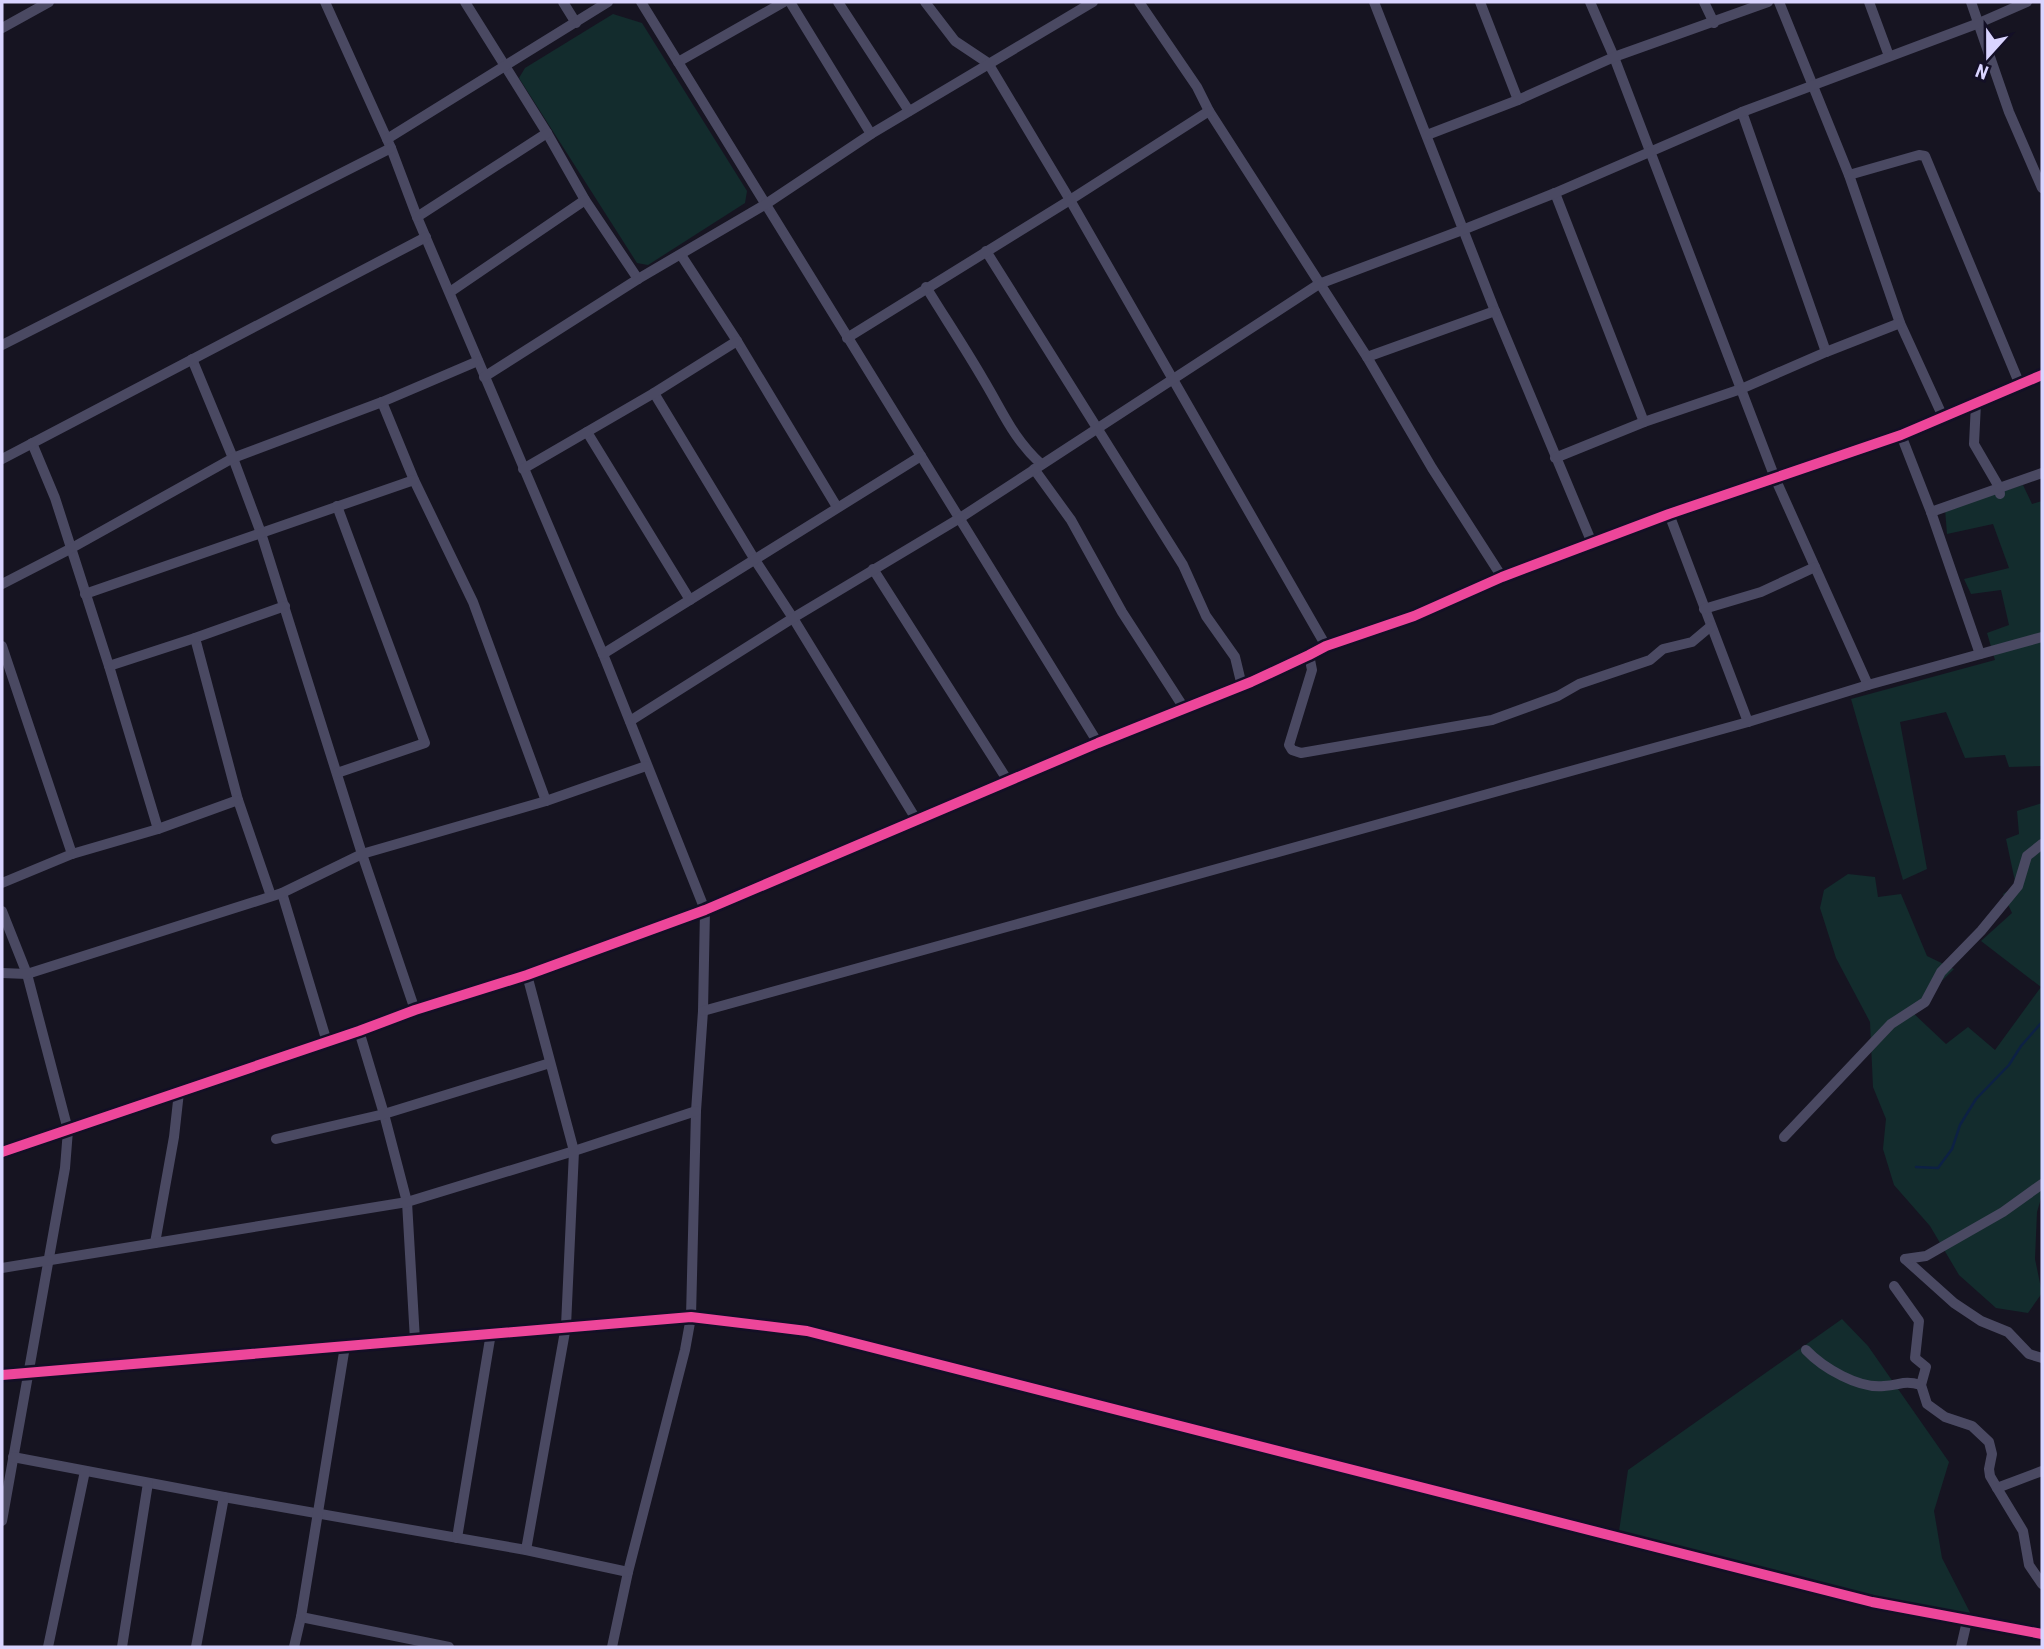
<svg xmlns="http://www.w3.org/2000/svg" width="2044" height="1649" viewBox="0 0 2044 1649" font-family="'Roboto Condensed',sans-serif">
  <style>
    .green { fill: #132c2d }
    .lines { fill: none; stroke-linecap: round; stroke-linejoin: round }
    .stream { stroke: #0d2144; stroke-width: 2.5 }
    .minor { stroke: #4a4962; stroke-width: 10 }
    .cycleway-casing { stroke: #130f26; stroke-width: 15 }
    .cycleway { stroke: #ed469a; stroke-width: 10 }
  </style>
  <rect width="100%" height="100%" fill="#161421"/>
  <!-- green -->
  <g class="green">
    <polygon points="613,14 642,23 747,191 745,203 648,265 637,263 519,78 525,68"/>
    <polygon points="2023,485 2032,504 2042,501 2042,766 2009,767 2005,755 1965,758 1946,712 1900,722 1927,869 1903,880 1851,699 1995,660 1987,633 2009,625 2001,590 1971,594 1964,579 2009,568 1993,524 1947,534 1945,509"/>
    <polygon points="2042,803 2042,1195 2037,1212 2035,1259 2042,1293 2028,1313 1996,1308 1959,1275 1930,1226 1894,1185 1883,1149 1886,1119 1873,1087 1870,1022 1836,958 1820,908 1824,890 1848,874 1875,877 1878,897 1901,894 1927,956 1954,969 1911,1011 1946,1044 1968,1027 1995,1050 2041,987 1981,941 2012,913 2003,894 2016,886 2006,839 2019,834 2017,811"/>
    <polygon points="1842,1319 1868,1346 1949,1462 1934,1511 1942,1558 1978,1628 1945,1623 1617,1545 1628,1470"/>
  </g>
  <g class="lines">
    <!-- stream -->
    <polyline class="stream" points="1916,1167 1938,1168 1952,1149 1960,1125 1976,1099 2009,1065 2021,1046 2042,1022"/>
    <!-- minor -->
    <g class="minor">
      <polyline points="325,2 391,148 417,217 603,654 705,910 703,1011 696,1111 691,1317 685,1350 628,1572 612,1647"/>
      <polyline points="465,2 547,133 585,200 638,279"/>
      <polyline points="563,2 576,23"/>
      <polyline points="641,2 1098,743"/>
      <polyline points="790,2 871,134"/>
      <polyline points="838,2 909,111"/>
      <polyline points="925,2 955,41 988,63 1070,200 1326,646"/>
      <polyline points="1139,2 1197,87 1209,111 1367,357 1432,468 1502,577"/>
      <polyline points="1374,2 1495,311 1592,543"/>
      <polyline points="1480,2 1518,100"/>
      <polyline points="1590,2 1614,57 1775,478 1868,685"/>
      <polyline points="1704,2 1714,23"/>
      <polyline points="1779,2 1849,175 1900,323 1943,417"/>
      <polyline points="1869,2 1889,56"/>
      <polyline points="1971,2 2009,112 2042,188"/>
      <polyline points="2,28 49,2"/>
      <polyline points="678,62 784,2"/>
      <polyline points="1742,112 1826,352"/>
      <polyline points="1427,135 1518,100 1614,57 1768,2"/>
      <polyline points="387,139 608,2"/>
      <polyline points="1849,175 1919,155 1925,156 2020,385"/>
      <polyline points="1555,193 1644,422"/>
      <polyline points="417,217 547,133"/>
      <polyline points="986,251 1183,565 1206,616 1235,657 1242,686"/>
      <polyline points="681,255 737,341 837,507"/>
      <path d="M926 287C945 318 965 348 983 379 1003 412 1012 437 1041 464"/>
      <polyline points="450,292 585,200"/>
      <polyline points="847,338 1070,200 1209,111"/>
      <polyline points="2,345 391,148"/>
      <polyline points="1367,357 1495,311"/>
      <polyline points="192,359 233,458 261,533 362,854 415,1010"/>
      <polyline points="484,377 638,279 766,204 871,134 1093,2"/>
      <polyline points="654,393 755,560 793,618 916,819"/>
      <polyline points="382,402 414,480 473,602 546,801"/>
      <polyline points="1976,403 1974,444 1999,487 2000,494"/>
      <polyline points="587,432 690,600"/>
      <polyline points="1901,435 1931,512 1980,654"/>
      <polyline points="32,443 55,498 109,666 158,829"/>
      <polyline points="1555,458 1644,422 1741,389 1826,352 1900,323"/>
      <polyline points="2,459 426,237"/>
      <polyline points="523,469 654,393 737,341"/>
      <polyline points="1034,469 1071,520 1122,612 1184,708"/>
      <polyline points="1931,512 2042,473"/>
      <polyline points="1669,514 1748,722"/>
      <polyline points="873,569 1008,781"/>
      <polyline points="2,584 70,549 233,458 382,402 478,361"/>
      <polyline points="85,594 414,480"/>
      <polyline points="1704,609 1761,592 1815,567"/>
      <polyline points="195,638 238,800 271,896"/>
      <polyline points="2,646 72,854"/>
      <polyline points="603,654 921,456"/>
      <polyline points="1309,655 1312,670 1289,745 1292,750 1301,753 1492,720 1558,696 1579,684 1650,660 1663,649 1692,642 1711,626"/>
      <polyline points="109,666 195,638 285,606"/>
      <polyline points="630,721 793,618 960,518 1319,284 1465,229 1555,193 1742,112 1979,23 2027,2"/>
      <polyline points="337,773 425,743 337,506"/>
      <polyline points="2,883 72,854 158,829 238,800"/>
      <polyline points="282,893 327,1042"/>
      <polyline points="2,911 27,974 68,1130 65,1168 2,1521"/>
      <polyline points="2,973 27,974 282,893 362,854 546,801 646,766"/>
      <polyline points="703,1011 1748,722 1868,685 2042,637"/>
      <polyline points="359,1031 384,1114 407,1202 415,1340"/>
      <polyline points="1784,1137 1891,1024 1925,1002 1941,972 1981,931 2018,886 2027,856 2042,844"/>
      <polyline points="276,1139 384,1114 550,1063"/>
      <polyline points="2,1152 359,1031 415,1010 527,975 705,910 1098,743 1251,682 1309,655 1326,646 1414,616 1502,577 1669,514 1901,435 2042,375"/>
      <polyline points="155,1243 174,1137 179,1092"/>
      <polyline points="1905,1259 1954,1303 1981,1321 2008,1332 2029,1354 2042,1358"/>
      <polyline points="1905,1259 1926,1256 2003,1212 2042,1184"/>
      <polyline points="2,1268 407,1202 574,1151 696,1111"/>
      <polyline points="1894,1286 1919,1321 1915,1358 1926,1367 1921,1385 1927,1404 1945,1417 1972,1426 1989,1442 1992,1454 1989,1469 1990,1476 1997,1488"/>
      <path d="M1806 1350C1823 1368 1859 1389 1884 1386 1901 1385 1903 1380 1921 1385"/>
      <polyline points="2,1375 691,1317 807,1331 1872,1602 2042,1634"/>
      <polyline points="13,1457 224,1497 526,1550 628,1572"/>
      <polyline points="2042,1471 1997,1488 2023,1531 2029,1565 2042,1584"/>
      <polyline points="457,1538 491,1333"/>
      <polyline points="526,1550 566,1326 574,1151 527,975"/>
      <polyline points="301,1617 449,1647"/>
      <polyline points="48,1647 85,1471"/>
      <polyline points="122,1647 148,1483"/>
      <polyline points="196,1647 224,1497"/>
      <polyline points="294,1647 301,1617 345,1346"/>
      <polyline points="1961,1647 1967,1621"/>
    </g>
    <defs>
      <g id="cycleway">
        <polyline points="2,1152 359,1031 415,1010 527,975 705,910 1098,743 1251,682 1309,655 1326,646 1414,616 1502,577 1669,514 1901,435 2042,375"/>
        <polyline points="2,1375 691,1317 807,1331 1872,1602 2042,1634"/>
      </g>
    </defs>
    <!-- cycleway casing -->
    <use href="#cycleway" class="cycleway-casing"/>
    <!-- cycleway -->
    <use href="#cycleway" class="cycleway"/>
  </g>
  <!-- border -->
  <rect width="2044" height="1649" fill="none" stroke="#d9d4ff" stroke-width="7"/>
  <!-- north arrow -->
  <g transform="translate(1988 56) rotate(201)" stroke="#130f26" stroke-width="5" paint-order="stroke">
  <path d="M0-5L12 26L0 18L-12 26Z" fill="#d9d4ff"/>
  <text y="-10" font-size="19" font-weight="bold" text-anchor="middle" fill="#d9d4ff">N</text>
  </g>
</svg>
